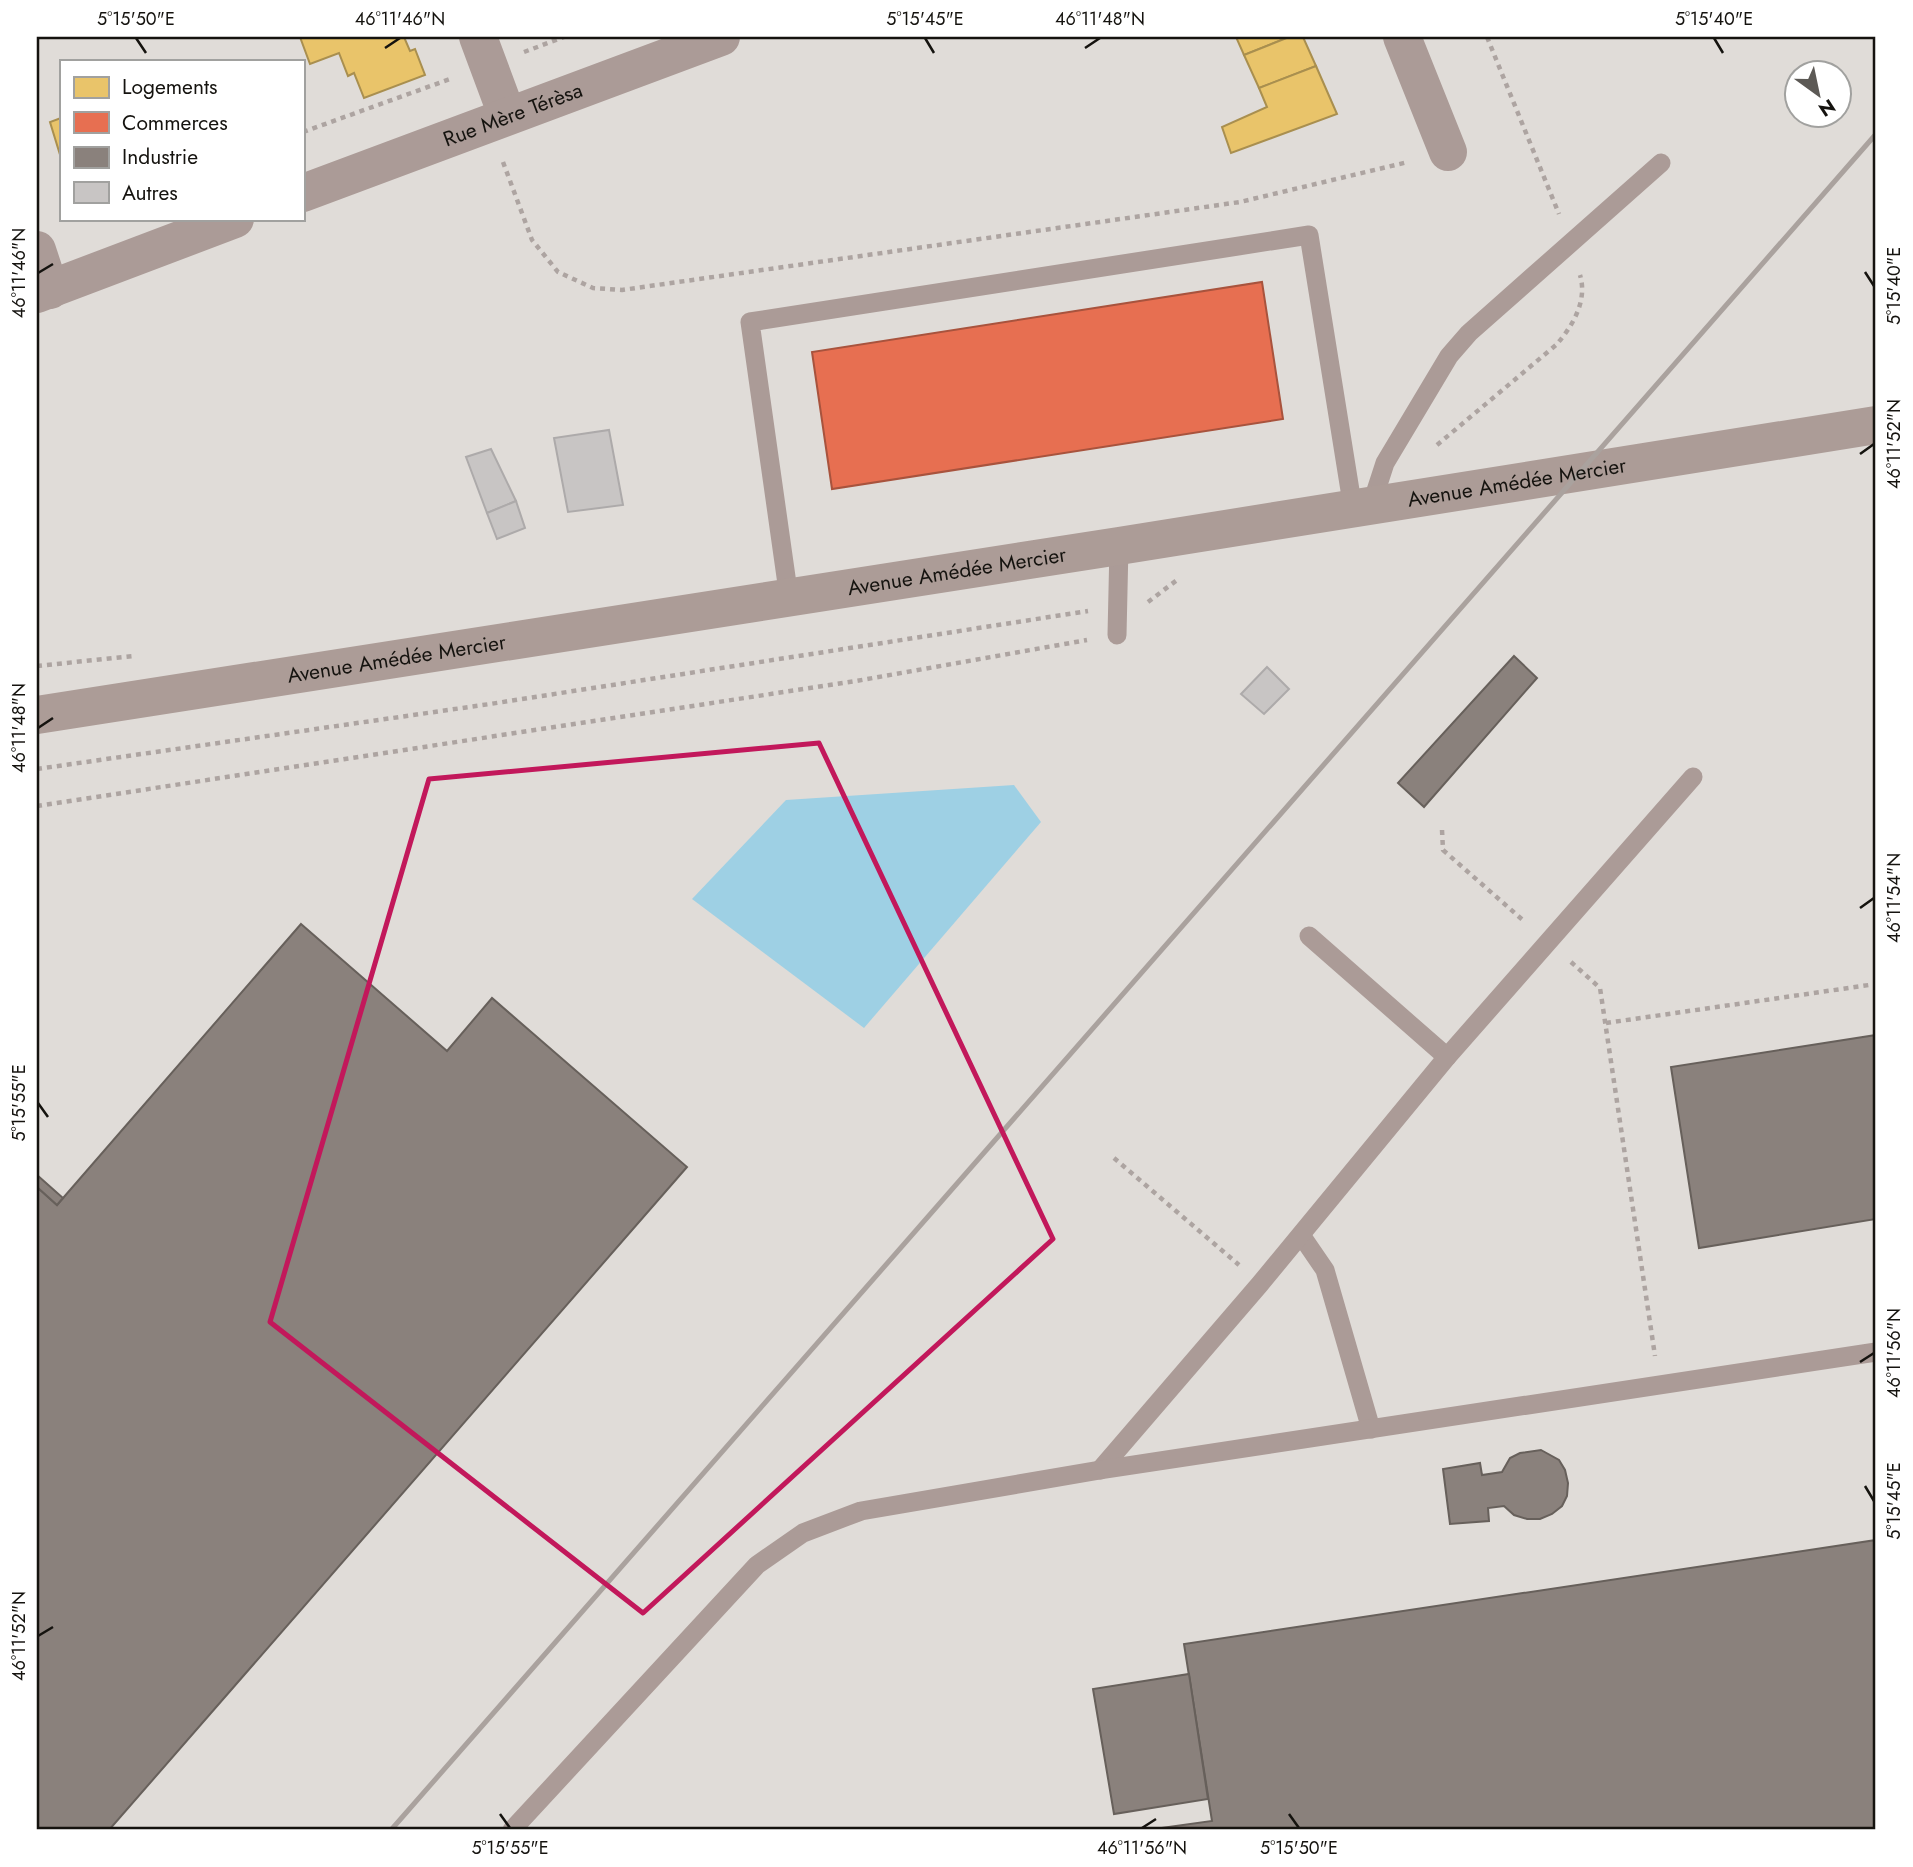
<svg xmlns="http://www.w3.org/2000/svg" width="1913" height="1867" viewBox="0 0 1913 1867" font-family="Jost,sans-serif">
  <style>
    .water { fill: #9ed0e4 }
    .homes { fill: #e9c46a; stroke: #a98f4f; stroke-width: 2 }
    .shops { fill: #e76f51; stroke: #a8533d; stroke-width: 2 }
    .industry { fill: #8a817c; stroke: #67605b; stroke-width: 2 }
    .building { fill: #c8c5c4; stroke: #adaaaa; stroke-width: 2 }
    .lines { fill: none; stroke-linecap: round; stroke-linejoin: round }
    .path { stroke: #ada4a1; stroke-width: 4.5; stroke-dasharray: 5 5; stroke-linecap: butt }
    .lane { stroke: #ab9b97; stroke-width: 19 }
    .street { stroke: #ab9b97; stroke-width: 38 }
    .primary { stroke: #ac9c97; stroke-width: 38 }
    .rail { stroke: #aaa29e; stroke-width: 5 }
    .marked { fill: none; stroke: #c2185b; stroke-width: 5; stroke-linejoin: round }
    .ticks { fill: none; stroke: #15130f; stroke-width: 2.5 }
    .labels { text-anchor: middle; dominant-baseline: central; stroke-width: 7; stroke-linejoin: round; paint-order: stroke }
    .street-label { font-size: 21px; fill: #15130f; stroke: #fff }
    .neatline { fill: none; stroke: #15130f; stroke-width: 2.5 }
    .ticks-label { font-size: 18px; text-anchor: middle; fill: #15130f }
  </style>
  <rect width="100%" height="100%" fill="#e0dcd8"/>
  <!-- water -->
  <polygon class="water" points="1014,785 1041,822 864,1028 692,899 786,800"/>
  <!-- homes -->
  <g class="homes">
    <polygon points="300,37 404,37 410,51 415,49 425,75 364,98 354,73 348,76 339,53 310,64"/>
    <polygon points="1236,37 1289,37 1244,55"/>
    <polygon points="1289,37 1303,37 1316,66 1259,88 1244,55"/>
    <polygon points="1316,66 1337,114 1231,153 1222,127 1267,107 1259,88"/>
    <polygon points="61,118 61,158 50,122"/>
  </g>
  <!-- shops -->
  <polygon class="shops" points="1262,282 1283,419 832,489 812,352"/>
  <!-- industry -->
  <g class="industry">
    <polygon points="1514,656 1537,678 1424,807 1398,783"/>
    <polygon points="301,924 447,1051 492,998 687,1167 109,1830 37,1830 37,1187 57,1205"/>
    <polygon points="1876,1035 1876,1219 1699,1248 1671,1067"/>
    <polygon points="37,1175 63,1198 57,1205 37,1187"/>
    <polygon points="1541,1450 1559,1460 1565,1470 1568,1483 1567,1496 1562,1506 1552,1514 1540,1519 1527,1519 1514,1515 1504,1506 1488,1508 1489,1521 1450,1524 1443,1469 1480,1463 1482,1475 1502,1472 1510,1458 1520,1453"/>
    <polygon points="1876,1540 1876,1830 1147,1830 1212,1821 1184,1644"/>
    <polygon points="1189,1674 1208,1799 1114,1814 1093,1689"/>
  </g>
  <!-- building -->
  <g class="building">
    <polygon points="609,430 623,505 568,512 554,438"/>
    <polygon points="491,449 516,501 487,513 466,457"/>
    <polygon points="516,501 525,528 497,539 487,513"/>
    <polygon points="1267,667 1289,689 1264,714 1241,694"/>
  </g>
  <g class="lines">
    <!-- path -->
    <g class="path">
      <polyline points="1487,37 1559,214"/>
      <polyline points="524,52 564,37"/>
      <polyline points="303,132 450,79"/>
      <polyline points="503,162 532,240 558,272 593,288 622,290 1240,202 1408,162"/>
      <path d="M1437 445 1556 345C1572 327 1588 301 1580 275"/>
      <polyline points="1148,602 1177,580"/>
      <polyline points="37,666 133,656"/>
      <polyline points="37,769 490,704 1088,611"/>
      <polyline points="37,806 856,681 1087,640"/>
      <polyline points="1442,830 1443,850 1525,922"/>
      <polyline points="1571,962 1600,988 1655,1356"/>
      <polyline points="1606,1023 1876,984"/>
      <polyline points="1114,1158 1239,1265"/>
    </g>
    <!-- lane -->
    <g class="lane">
      <polyline points="1371,506 1385,463 1449,356 1469,333 1661,163"/>
      <polyline points="789,598 750,322 1309,235 1353,509"/>
      <polyline points="1117,635 1119,546"/>
      <polyline points="1309,936 1447,1057"/>
      <polyline points="1301,1235 1325,1270 1371,1429"/>
      <polyline points="1100,1470 1260,1284 1447,1057 1693,777"/>
      <polyline points="512,1830 757,1565 803,1533 861,1511 1100,1470 1876,1352"/>
    </g>
    <!-- street -->
    <g class="street">
      <polyline points="478,37 507,115"/>
      <polyline points="1402,37 1448,152"/>
      <path id="s1" d="M303 193 721 37"/>
      <polyline points="37,250 50,290"/>
      <polyline points="37,294 235,219"/>
    </g>
    <!-- primary -->
    <path class="primary" id="s2" d="M37 715 1119 546 1876 425"/>
    <!-- rail -->
    <polyline class="rail" points="391,1830 1876,134"/>
  </g>
  <!-- marked area -->
  <path class="marked" d="M819 743 1053 1239 643 1613 270 1322 429 779Z"/>
  <!-- ticks -->
  <path class="ticks" d="M136 38 146 53M925 38 934 53M1714 38 1723 53M385 48 400 38M1085 48 1100 38M1865 272 1874 286M38 273 53 264M1860 454 1874 444M38 728 53 718M1860 908 1874 898M38 1103 48 1117M1860 1362 1874 1353M1865 1486 1874 1501M38 1636 53 1627M500 1814 510 1828M1289 1814 1299 1828M1142 1828 1156 1819"/>
  <g class="labels">
    <!-- street labels -->
    <g class="street-label">
      <text stroke="none"><textPath href="#s1" startOffset="224">Rue Mère Térèsa</textPath></text>
      <text stroke="none"><textPath href="#s2" startOffset="1498">Avenue Amédée Mercier</textPath></text>
      <text stroke="none"><textPath href="#s2" startOffset="931">Avenue Amédée Mercier</textPath></text>
      <text stroke="none"><textPath href="#s2" startOffset="364">Avenue Amédée Mercier</textPath></text>
    </g>
  </g>
  <!-- border -->
  <rect width="1913" height="1867" fill="none" stroke="#ffffff" stroke-width="77"/>
  <!-- legend -->
  <rect x="60" y="60" width="245" height="161" fill="#ffffff" stroke="#a1a19f" stroke-width="2"/>
  <rect x="74" y="77" width="35" height="21" fill="#e9c46a" stroke="#a1a19f" stroke-width="2"/>
  <text x="122" y="94" font-size="21" fill="#15130f">Logements</text>
  <rect x="74" y="112" width="35" height="21" fill="#e76f51" stroke="#a1a19f" stroke-width="2"/>
  <text x="122" y="130" font-size="21" fill="#15130f">Commerces</text>
  <rect x="74" y="147" width="35" height="21" fill="#8a817c" stroke="#a1a19f" stroke-width="2"/>
  <text x="122" y="164" font-size="21" fill="#15130f">Industrie</text>
  <rect x="74" y="182" width="35" height="21" fill="#c8c5c4" stroke="#a1a19f" stroke-width="2"/>
  <text x="122" y="200" font-size="21" fill="#15130f">Autres</text>
  <!-- north arrow -->
  <g transform="translate(1818 94) rotate(147)"><circle r="33" fill="#ffffff" stroke="#a1a19f" stroke-width="2"/>
  <path d="M0-5L12 26L0 18L-12 26Z" fill="#5c5955"/>
  <text y="-10" font-size="19" font-weight="bold" text-anchor="middle" fill="#15130f">N</text>
  </g>
  <rect x="38" y="38" width="1836" height="1790" class="neatline"/>
  <g class="ticks-label">
    <text x="136" y="25">5°15'50"E</text>
    <text x="400" y="25">46°11'46"N</text>
    <text x="925" y="25">5°15'45"E</text>
    <text x="1100" y="25">46°11'48"N</text>
    <text x="1714" y="25">5°15'40"E</text>
    <text transform="translate(19 273) rotate(-90)" y="6">46°11'46"N</text>
    <text transform="translate(1894 286) rotate(-90)" y="6">5°15'40"E</text>
    <text transform="translate(1894 444) rotate(-90)" y="6">46°11'52"N</text>
    <text transform="translate(19 728) rotate(-90)" y="6">46°11'48"N</text>
    <text transform="translate(1894 898) rotate(-90)" y="6">46°11'54"N</text>
    <text transform="translate(19 1103) rotate(-90)" y="6">5°15'55"E</text>
    <text transform="translate(1894 1353) rotate(-90)" y="6">46°11'56"N</text>
    <text transform="translate(1894 1501) rotate(-90)" y="6">5°15'45"E</text>
    <text transform="translate(19 1636) rotate(-90)" y="6">46°11'52"N</text>
    <text x="510" y="1854">5°15'55"E</text>
    <text x="1142" y="1854">46°11'56"N</text>
    <text x="1299" y="1854">5°15'50"E</text>
  </g>
</svg>
